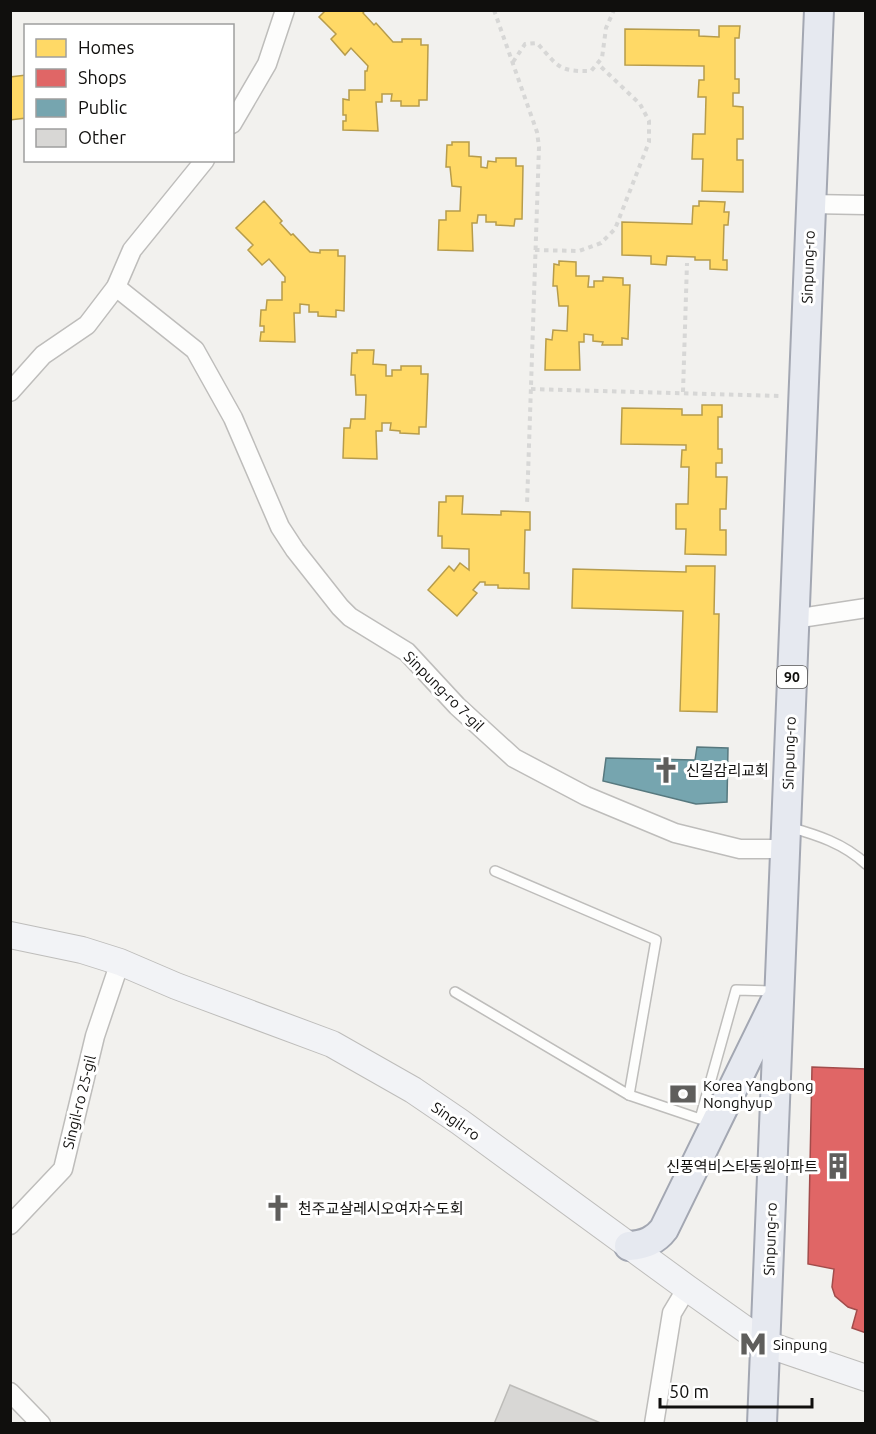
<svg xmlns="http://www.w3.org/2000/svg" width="876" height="1434" viewBox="0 0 876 1434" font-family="Ubuntu,'Noto Sans KR',sans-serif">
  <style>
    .homes { fill: #ffd966; stroke: #b79c4b; stroke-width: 1.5 }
    .shops { fill: #e06666; stroke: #a24c4b; stroke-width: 1.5 }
    .public { fill: #76a5af; stroke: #57787e; stroke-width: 1.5 }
    .building { fill: #d8d7d5; stroke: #bdbcb9; stroke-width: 1.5 }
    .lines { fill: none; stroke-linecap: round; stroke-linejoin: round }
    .lane-casing { stroke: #bebdbb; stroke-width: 12 }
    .street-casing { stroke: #bebdbb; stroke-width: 21 }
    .secondary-casing { stroke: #bebdbb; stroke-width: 28 }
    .primary-casing { stroke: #a3a7b2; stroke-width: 32 }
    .path { stroke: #d7d7d6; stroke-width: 4; stroke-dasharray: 4.5 4.5; stroke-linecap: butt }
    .lane { stroke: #fdfdfc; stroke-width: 9 }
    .street { stroke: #fdfdfc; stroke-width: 18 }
    .secondary { stroke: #f2f3f6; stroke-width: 26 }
    .primary { stroke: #e6e9f0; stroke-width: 28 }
    .labels { text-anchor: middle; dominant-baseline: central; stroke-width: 6; stroke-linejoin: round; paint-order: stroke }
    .shield { fill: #fff; stroke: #585756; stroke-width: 1.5 }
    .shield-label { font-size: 14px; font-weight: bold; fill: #100f0d }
    .street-label { font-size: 15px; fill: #100f0d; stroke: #fff }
    .poi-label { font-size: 15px; fill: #100f0d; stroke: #fff; text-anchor: start }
  </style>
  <rect width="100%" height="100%" fill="#f2f1ee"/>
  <!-- homes -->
  <g class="homes">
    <polygon points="326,10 365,10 363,13 374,25 376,23 393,42 402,42 402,39 421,39 421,45 428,45 427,100 419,100 419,106 401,106 401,101 391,101 392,94 382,94 382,102 376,102 378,131 343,130 343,121 346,121 346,115 343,115 343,99 349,100 349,90 365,90 365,71 367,71 368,66 351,48 345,55 331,39 336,34 319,17"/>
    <polygon points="719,26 740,26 739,38 735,38 735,79 739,79 739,93 733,93 733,106 743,107 743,139 737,139 737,160 743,160 743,192 702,191 703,159 692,159 693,134 705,134 706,97 698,97 699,80 704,80 704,66 625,65 625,29 699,30 699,36 719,37"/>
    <polygon points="26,75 26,118 10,120 10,77"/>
    <polygon points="452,142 469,142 469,156 481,157 481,167 487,168 488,161 496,162 496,158 516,158 516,166 523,166 522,219 515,219 514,226 496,225 496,222 486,222 486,215 478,215 477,223 472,223 473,251 438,250 439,220 446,220 446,211 460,211 461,187 452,186 450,167 446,167 447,145 452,145"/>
    <polygon points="264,201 282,221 280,223 291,235 293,234 310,252 320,253 320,250 338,250 338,256 345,256 344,311 336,310 336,317 318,316 318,312 309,312 309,305 300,304 300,313 294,313 295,342 260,341 261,332 264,332 264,326 260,326 261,310 266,310 267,300 282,300 282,282 285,282 285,277 269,259 262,265 248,250 253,245 236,228"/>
    <polygon points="699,201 725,202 724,212 729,212 728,225 724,225 723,260 727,260 727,270 710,269 710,260 695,260 695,257 667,256 666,265 651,264 651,256 622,255 622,222 692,224 693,206 699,206"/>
    <polygon points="559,261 576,262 576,276 589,276 588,287 594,287 594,281 603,281 603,277 623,278 623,285 630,285 628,339 622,338 622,345 602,345 603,342 593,341 593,335 584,334 584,342 579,342 580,370 545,370 546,339 552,340 553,330 567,331 568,306 559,306 557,286 553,286 554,264 559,265"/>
    <polygon points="357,350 374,350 373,364 386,365 386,376 392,376 392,370 401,370 401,366 421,366 421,374 428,374 426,427 419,427 419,434 400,433 400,431 390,430 391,423 382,423 382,431 376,431 377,459 343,458 344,428 350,428 351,419 365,419 366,395 356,395 355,375 351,375 352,353 357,353"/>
    <polygon points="702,405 722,405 722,417 718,417 718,449 722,449 722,463 716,463 716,477 727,477 726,509 720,509 720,530 726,530 726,555 685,554 686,529 676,529 676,504 688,504 689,467 681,467 682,450 686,450 686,445 621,444 622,408 682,409 682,415 702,415"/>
    <polygon points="446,496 463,496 462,514 501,515 501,511 530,512 530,530 525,530 524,573 529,573 529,589 498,588 498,585 485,585 485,582 480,582 473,590 477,593 457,616 428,590 449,566 454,571 460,563 469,570 469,549 442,548 442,536 438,536 439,502 446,502"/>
    <polygon points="686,566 715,566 714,614 719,614 717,712 680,711 683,611 572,608 573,569 686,572"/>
    <polygon points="862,1070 866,1070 866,1215 816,1214 817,1164 860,1165"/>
  </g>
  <!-- shops -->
  <polygon class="shops" points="812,1067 866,1069 866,1333 852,1328 857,1310 848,1307 835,1296 832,1287 834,1269 808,1264"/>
  <!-- public -->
  <polygon class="public" points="697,747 728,748 727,802 696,804 603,781 606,758 695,760"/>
  <!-- building -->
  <polygon class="building" points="510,1385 603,1424 494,1424"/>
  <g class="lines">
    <defs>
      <g id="lane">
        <path d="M789 827C817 835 843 843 866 864"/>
        <polyline points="455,992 629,1095 656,940 495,871"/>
        <polyline points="629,1095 700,1119 736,990 775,991"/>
      </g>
      <g id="street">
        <polyline points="232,124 267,64 285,10"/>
        <polyline points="810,204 866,205"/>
        <polyline points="116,287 195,350 233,418 280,527 295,550 340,607 350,617 407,652 457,706 514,758 586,796 675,833 740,849 786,849"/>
        <polyline points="10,392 43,355 87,325 116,287 132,250 205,160"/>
        <polyline points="794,619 866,608"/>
        <polyline points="10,1225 63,1169 95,1036 120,962"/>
        <polyline points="10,1392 41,1424"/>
        <polyline points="654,1424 672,1313 687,1288"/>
      </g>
      <polyline id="secondary" points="10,935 82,950 120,962 176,986 332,1044 413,1090 460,1122 687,1288 766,1344 866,1378"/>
      <g id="primary">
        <path d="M629 1246C644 1245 655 1241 664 1229L775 1002"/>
        <polyline points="762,1424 819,10"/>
      </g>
    </defs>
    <!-- lane casing -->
    <use href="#lane" class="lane-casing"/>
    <!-- street casing -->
    <use href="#street" class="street-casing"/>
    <!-- secondary casing -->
    <use href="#secondary" class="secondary-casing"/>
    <!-- primary casing -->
    <use href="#primary" class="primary-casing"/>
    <!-- path -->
    <g class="path">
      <polyline points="494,10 537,132 539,147 527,505"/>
      <path d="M513 62 525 44 537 43C558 66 558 72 591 71L602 58 606 28 614 10"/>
      <polyline points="535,250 579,251 601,243 615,229 649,142 649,121 640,104 598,64"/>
      <polyline points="531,389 782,396"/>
      <polyline points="683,392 687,263"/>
    </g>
    <!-- lane -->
    <use href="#lane" class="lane"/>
    <!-- street -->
    <use href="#street" class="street"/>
    <!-- secondary -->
    <use href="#secondary" class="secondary"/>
    <!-- primary -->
    <use href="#primary" class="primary"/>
  </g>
  <!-- icons -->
  <defs>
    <symbol id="church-bare" viewBox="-9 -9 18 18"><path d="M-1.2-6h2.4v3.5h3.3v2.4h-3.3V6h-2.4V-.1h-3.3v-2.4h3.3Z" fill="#5f5e5c" stroke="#fff" stroke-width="2.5" paint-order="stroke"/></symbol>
    <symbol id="bank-bare" viewBox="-9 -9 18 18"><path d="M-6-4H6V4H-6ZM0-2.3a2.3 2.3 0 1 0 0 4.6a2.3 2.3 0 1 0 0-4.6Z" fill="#5f5e5c" stroke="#fff" stroke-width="2.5" paint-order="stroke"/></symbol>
    <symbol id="building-bare" viewBox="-9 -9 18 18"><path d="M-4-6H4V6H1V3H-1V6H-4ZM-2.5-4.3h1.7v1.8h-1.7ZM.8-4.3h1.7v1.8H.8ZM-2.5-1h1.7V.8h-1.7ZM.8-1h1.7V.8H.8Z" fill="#5f5e5c" stroke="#fff" stroke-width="2.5" paint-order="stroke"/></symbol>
    <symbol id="metro-bare" viewBox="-9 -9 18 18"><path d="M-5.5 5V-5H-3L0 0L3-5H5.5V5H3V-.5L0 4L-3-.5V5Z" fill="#5f5e5c" stroke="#fff" stroke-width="2.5" paint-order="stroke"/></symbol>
  </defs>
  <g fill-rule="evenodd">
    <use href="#church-bare" x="647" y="751" width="38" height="38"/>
    <use href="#bank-bare" x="664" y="1075" width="38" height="38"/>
    <use href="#building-bare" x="819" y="1147" width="38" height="38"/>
    <use href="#church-bare" x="259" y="1189" width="38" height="38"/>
    <use href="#metro-bare" x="734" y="1325" width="38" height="38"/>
  </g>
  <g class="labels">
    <!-- shield labels -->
    <rect class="shield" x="777" y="666" width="30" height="22" rx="4.5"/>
    <g class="shield-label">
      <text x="792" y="677">90</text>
    </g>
    <!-- street labels -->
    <g class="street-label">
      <text transform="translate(808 267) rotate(-88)">Sinpung-ro</text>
      <text transform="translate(444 691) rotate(45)">Sinpung-ro 7-gil</text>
      <text transform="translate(789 753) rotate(-88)">Sinpung-ro</text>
      <text transform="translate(79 1102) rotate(-76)">Singil-ro 25-gil</text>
      <text transform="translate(456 1121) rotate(35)">Singil-ro</text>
      <text transform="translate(770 1239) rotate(-88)">Sinpung-ro</text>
    </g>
    <!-- poi labels -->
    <g class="poi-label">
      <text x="686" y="770">신길감리교회</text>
      <text x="703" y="1085">Korea Yangbong<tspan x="703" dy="17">Nonghyup</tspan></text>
      <text x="818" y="1166" text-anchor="end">신풍역비스타동원아파트</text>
      <text x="298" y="1208">천주교살레시오여자수도회</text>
      <text x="773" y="1344">Sinpung</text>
    </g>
  </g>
  <!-- border -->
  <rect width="876" height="1434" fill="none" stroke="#100f0d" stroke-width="24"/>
  <!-- legend -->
  <rect x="24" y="24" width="210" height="138" fill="#ffffff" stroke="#9f9f9e" stroke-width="1.5"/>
  <rect x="36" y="39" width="30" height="18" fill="#ffd966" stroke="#9f9f9e" stroke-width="1.5"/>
  <text x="78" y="54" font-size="18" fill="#100f0d">Homes</text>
  <rect x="36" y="69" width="30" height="18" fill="#e06666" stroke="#9f9f9e" stroke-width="1.5"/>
  <text x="78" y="84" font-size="18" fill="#100f0d">Shops</text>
  <rect x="36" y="99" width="30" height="18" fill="#76a5af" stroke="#9f9f9e" stroke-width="1.5"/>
  <text x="78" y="114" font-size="18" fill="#100f0d">Public</text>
  <rect x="36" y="129" width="30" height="18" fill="#d8d7d5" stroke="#9f9f9e" stroke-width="1.5"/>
  <text x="78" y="144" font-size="18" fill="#100f0d">Other</text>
  <!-- scale -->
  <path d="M660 1398v9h152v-9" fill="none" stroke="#100f0d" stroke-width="3"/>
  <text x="669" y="1398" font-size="18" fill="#100f0d" stroke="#ffffff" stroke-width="4.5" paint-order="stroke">50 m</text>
</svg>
